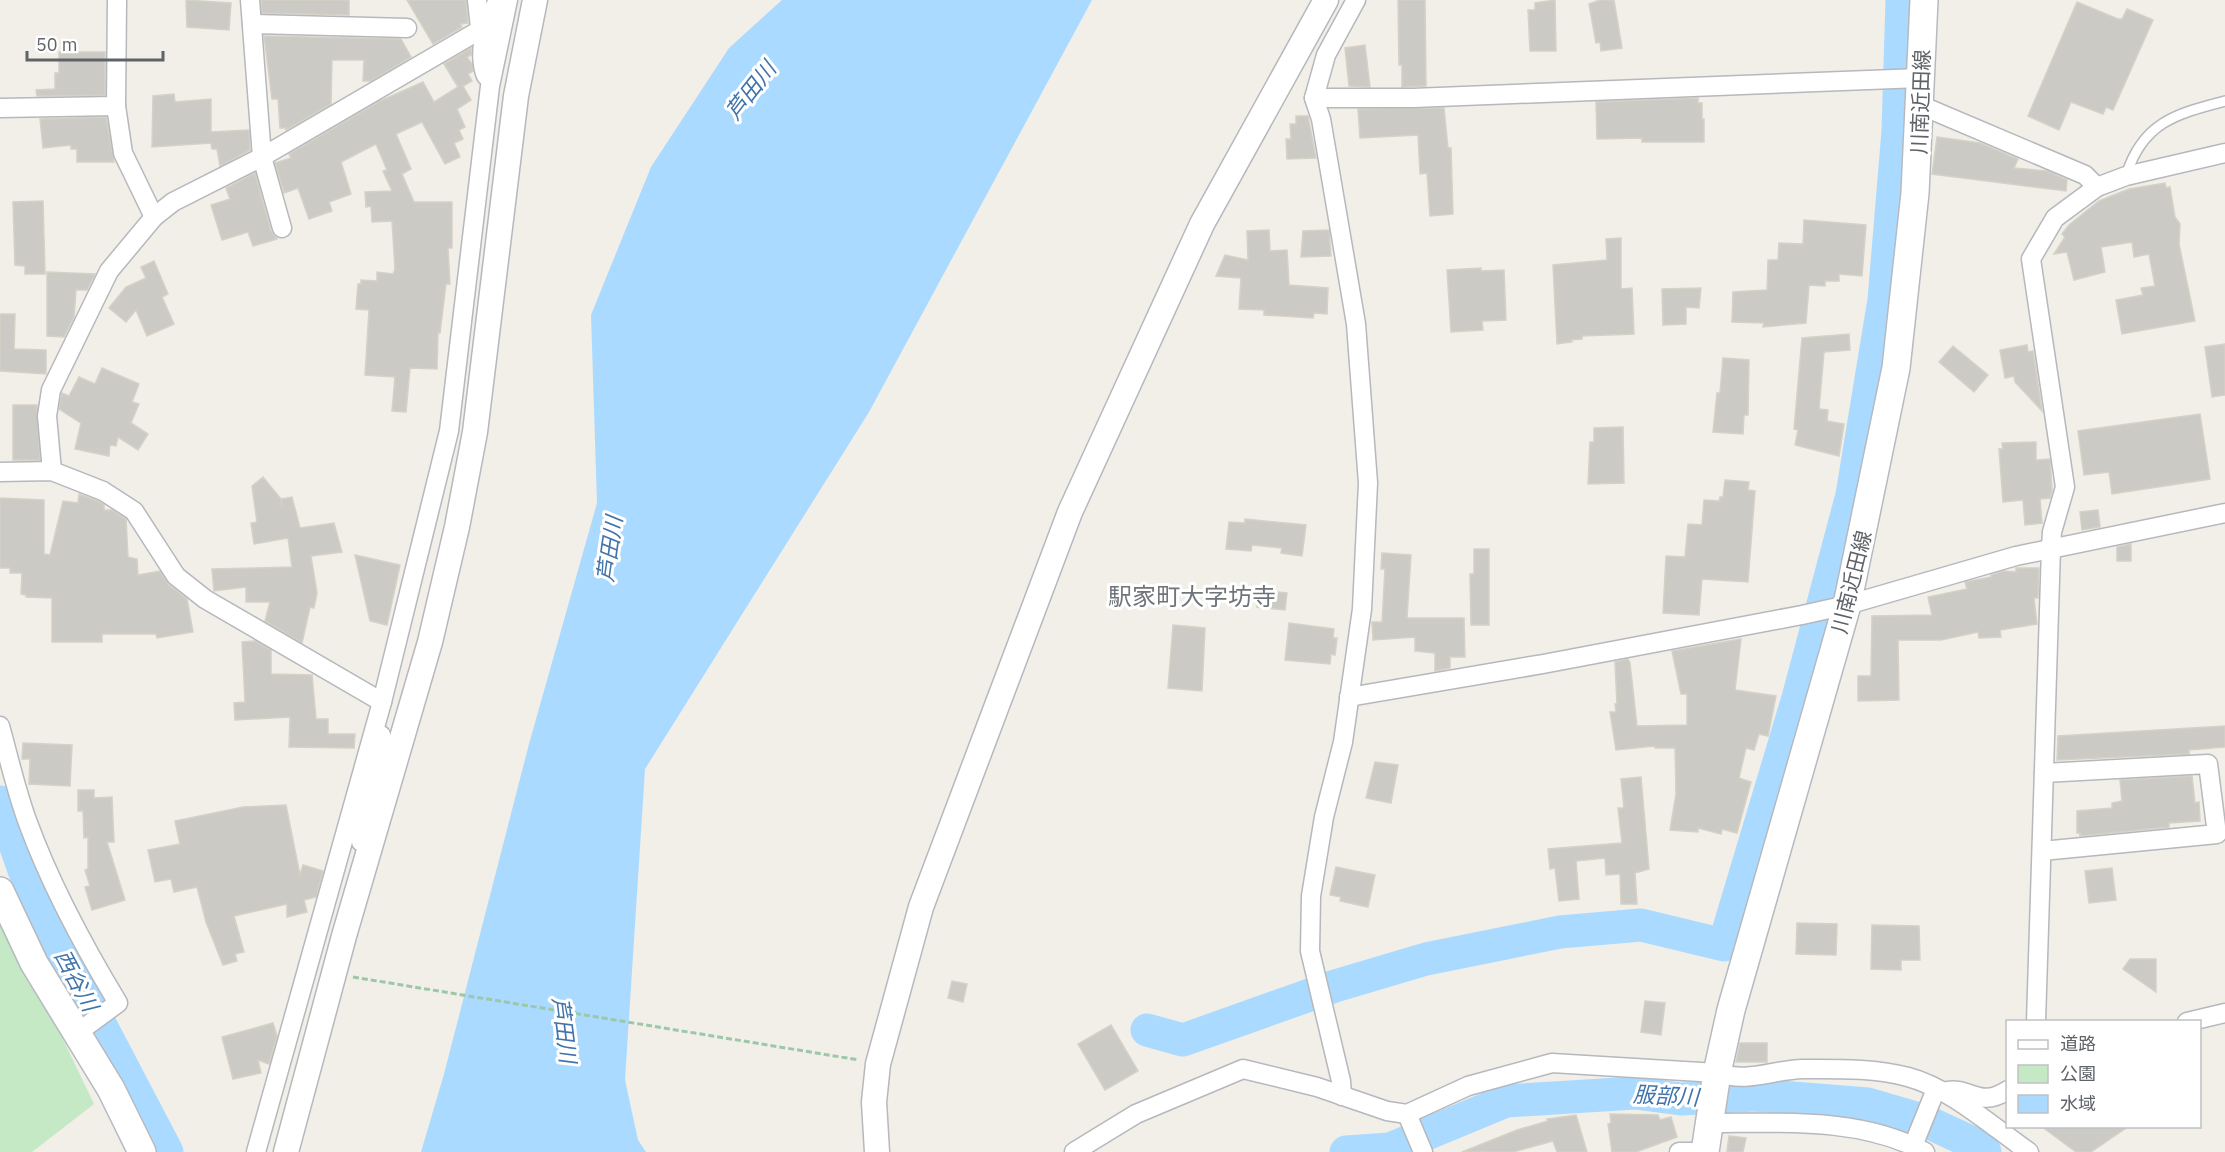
<svg xmlns="http://www.w3.org/2000/svg" width="2225" height="1152" viewBox="0 0 2225 1152" font-family="'IBM Plex Sans','Noto Sans JP',sans-serif">
  <style>
    .green { fill: #c5e8c5 }
    .water { fill: #aadaff }
    .lines { fill: none; stroke-linecap: round; stroke-linejoin: round }
    .river { stroke: #aadaff; stroke-width: 33 }
    .building { fill: #cccac5; stroke: #d6d1c6; stroke-width: 1.5 }
    .service-casing { stroke: #b5b8bc; stroke-width: 12 }
    .minor-casing { stroke: #b5b8bc; stroke-width: 21 }
    .tertiary-casing { stroke: #b5b8bc; stroke-width: 27 }
    .secondary-casing { stroke: #b6babf; stroke-width: 30 }
    .path { stroke: #9cc7a9; stroke-width: 3; stroke-dasharray: 6 3; stroke-linecap: butt }
    .service { stroke: #fff; stroke-width: 9 }
    .minor { stroke: #fff; stroke-width: 18 }
    .tertiary { stroke: #fff; stroke-width: 24 }
    .secondary { stroke: #fff; stroke-width: 27 }
    .labels { text-anchor: middle; dominant-baseline: central; stroke-width: 6; stroke-linejoin: round; paint-order: stroke }
    .street-label { font-size: 21px; fill: #5f6368; stroke: #fff }
    .water-label { font-size: 22px; font-style: italic; fill: #4174aa; stroke: #fff }
    .quarter-label { font-size: 24px; fill: #70757a; stroke: #fff }
  </style>
  <rect width="100%" height="100%" fill="#f1efe8"/>
  <!-- green -->
  <polygon class="green" points="0,908 94,1104 32,1152 0,1152"/>
  <!-- water -->
  <polygon class="water" points="782,0 1092,0 869,412 645,769 625,1080 638,1140 646,1152 421,1152 444,1074 529,744 597,503 591,315 651,167 729,48"/>
  <g class="lines">
    <!-- river -->
    <g class="river">
      <polyline points="0,802 34,898 167,1152"/>
      <polyline points="1147,1030 1183,1040 1335,986 1426,959 1560,932 1641,925 1724,945 1798,698 1852,495 1884,300 1898,131 1902,0"/>
      <polyline points="1346,1152 1390,1149 1506,1101 1635,1093 1681,1099 1754,1095 1868,1104 1923,1120 1975,1144 1985,1152"/>
    </g>
  </g>
  <!-- building -->
  <g class="building">
    <polygon points="186,0 231,3 229,30 187,27"/>
    <polygon points="261,0 349,0 349,15 262,13"/>
    <polygon points="407,0 466,0 468,23 460,24 462,27 433,44"/>
    <polygon points="1398,0 1425,0 1426,86 1402,87 1402,65 1399,65"/>
    <polygon points="1555,0 1556,51 1530,51 1528,10 1535,10 1535,3"/>
    <polygon points="1600,0 1614,0 1622,48 1601,51 1600,42 1596,43 1589,4"/>
    <polygon points="2077,2 2118,19 2122,19 2127,9 2153,20 2113,110 2106,107 2103,114 2071,102 2059,130 2028,116"/>
    <polygon points="264,36 401,39 411,57 371,81 363,81 364,60 332,60 331,104 286,130 286,128 280,128 278,99 272,99"/>
    <polygon points="1365,45 1370,87 1349,86 1345,48"/>
    <polygon points="471,48 471,55 467,57 472,64 473,71 468,74 472,81 463,86 471,100 457,109 465,127 459,130 463,139 454,143 460,157 445,164 422,122 396,134 411,169 402,174 414,202 452,202 452,248 448,248 450,284 446,284 440,333 438,333 437,369 410,368 406,412 392,411 395,377 365,375 369,310 356,309 358,284 361,284 361,280 377,281 377,272 393,274 395,269 392,221 372,222 371,206 366,207 365,192 392,191 383,171 387,170 376,144 341,162 351,194 329,202 332,211 309,219 298,188 284,193 275,163 291,158 289,154 380,101 423,82 434,102 458,87 444,64"/>
    <polygon points="59,52 105,52 105,95 37,96 36,90 55,89 55,73 59,73"/>
    <polygon points="174,94 175,102 211,99 211,132 249,130 250,150 220,166 217,149 212,149 211,143 152,147 153,96"/>
    <polygon points="1698,98 1698,103 1702,103 1702,119 1704,119 1704,142 1642,142 1642,138 1597,139 1596,102"/>
    <polygon points="1444,108 1448,148 1451,148 1453,214 1430,216 1427,173 1420,174 1418,135 1360,138 1358,109"/>
    <polygon points="1296,116 1308,116 1316,158 1287,159 1286,139 1291,139 1290,124 1296,124"/>
    <polygon points="106,117 114,162 77,162 77,149 71,149 71,145 43,148 40,119"/>
    <polygon points="1937,137 1980,143 2018,159 2014,168 2047,171 2067,180 2066,191 1932,174"/>
    <polygon points="255,173 271,231 277,239 253,246 248,232 222,240 211,205 230,199 226,188"/>
    <polygon points="2165,183 2166,188 2170,187 2175,217 2180,224 2179,244 2195,321 2122,334 2116,300 2143,295 2141,288 2155,286 2149,254 2134,257 2132,242 2101,247 2105,272 2074,280 2067,252 2054,254 2065,237 2062,234 2069,225 2099,201 2129,189"/>
    <polygon points="43,201 45,274 25,274 25,266 15,265 13,202"/>
    <polygon points="1804,220 1866,225 1862,276 1839,274 1839,281 1825,281 1825,286 1809,285 1806,323 1763,327 1764,323 1732,322 1733,292 1767,290 1768,260 1778,260 1779,243 1803,244"/>
    <polygon points="1269,230 1270,251 1287,250 1289,285 1328,288 1327,314 1314,313 1313,318 1264,315 1264,310 1239,309 1241,278 1216,276 1225,255 1248,260 1247,231"/>
    <polygon points="1329,230 1331,256 1301,257 1303,231"/>
    <polygon points="1621,238 1621,289 1632,288 1634,334 1582,336 1582,339 1571,340 1572,342 1557,344 1553,265 1607,260 1606,239"/>
    <polygon points="154,261 168,294 162,297 174,324 147,336 136,310 126,322 109,308 126,287 146,278 141,267"/>
    <polygon points="1481,268 1481,271 1504,270 1506,320 1482,321 1483,330 1451,332 1447,270"/>
    <polygon points="47,272 95,274 87,290 76,290 74,317 64,337 47,336"/>
    <polygon points="1701,288 1699,308 1686,307 1686,324 1663,325 1662,289"/>
    <polygon points="0,314 15,314 14,349 46,350 46,374 0,371"/>
    <polygon points="1849,334 1850,350 1824,352 1819,409 1828,410 1827,421 1844,424 1839,456 1795,445 1798,430 1794,429 1802,338"/>
    <polygon points="2225,344 2225,395 2212,397 2205,347"/>
    <polygon points="2027,345 2028,352 2033,351 2042,411 2015,382 2014,376 2005,378 2000,350"/>
    <polygon points="1953,346 1988,375 1974,392 1939,362"/>
    <polygon points="1723,358 1749,360 1748,415 1744,415 1743,434 1713,432 1717,393 1720,393"/>
    <polygon points="102,368 139,384 132,402 139,404 131,423 148,434 138,450 118,437 116,446 110,445 109,456 75,449 81,423 59,409 62,393 69,396 79,377 95,384"/>
    <polygon points="13,405 37,405 40,460 13,460"/>
    <polygon points="2200,414 2210,479 2112,494 2109,472 2084,475 2078,431"/>
    <polygon points="1623,427 1624,483 1588,484 1590,442 1594,442 1594,428"/>
    <polygon points="2036,442 2036,460 2050,459 2052,490 2050,498 2040,499 2042,523 2025,525 2023,500 2003,502 1999,449 2003,449 2002,443"/>
    <polygon points="263,477 281,499 282,507 281,499 292,497 300,528 334,523 342,552 311,556 317,593 314,608 310,607 302,643 265,621 270,602 246,602 246,587 214,591 212,569 292,567 288,538 254,544 251,523 257,522 252,486"/>
    <polygon points="1725,480 1749,482 1748,490 1755,491 1748,582 1702,579 1699,615 1663,613 1666,556 1685,557 1688,524 1702,525 1704,500 1719,501 1720,497 1723,497"/>
    <polygon points="79,494 98,501 104,505 104,510 112,510 126,519 128,557 137,559 138,575 160,571 169,585 187,599 193,632 157,638 156,634 102,634 102,642 52,642 52,598 26,597 26,595 21,594 22,573 10,573 10,568 0,568 0,498 44,500 44,554 50,555 63,501 78,503"/>
    <polygon points="2098,510 2100,527 2082,530 2080,512"/>
    <polygon points="1245,519 1306,525 1302,556 1281,553 1282,548 1252,545 1251,551 1226,549 1229,522 1245,523"/>
    <polygon points="2131,544 2131,561 2117,561 2117,547"/>
    <polygon points="1474,549 1489,549 1489,625 1471,625 1470,574 1474,574"/>
    <polygon points="1382,553 1411,555 1407,618 1464,618 1465,657 1450,657 1450,668 1435,671 1435,653 1415,651 1415,637 1373,640 1372,622 1382,622 1385,569 1381,569"/>
    <polygon points="355,555 400,565 387,625 370,621"/>
    <polygon points="2016,568 2039,568 2038,598 2034,598 2037,624 2000,630 2001,637 1979,638 1978,632 1941,640 1898,640 1899,700 1858,701 1858,676 1871,676 1872,616 1932,615 1928,597 1967,589 1965,582 1991,577 1991,575 2004,571 2016,572"/>
    <polygon points="1259,590 1287,593 1285,610 1257,607"/>
    <polygon points="1289,623 1334,629 1333,638 1337,638 1335,655 1331,654 1330,664 1285,660"/>
    <polygon points="1173,625 1205,628 1202,691 1168,688"/>
    <polygon points="1741,639 1735,690 1776,696 1768,736 1759,734 1754,750 1746,748 1739,778 1751,782 1737,833 1722,829 1721,834 1698,828 1698,832 1670,830 1676,794 1675,748 1655,748 1655,746 1616,750 1610,712 1616,712 1615,704 1617,704 1615,662 1628,659 1630,663 1637,726 1687,725 1687,694 1681,694 1672,651"/>
    <polygon points="255,641 271,650 271,674 312,675 316,719 328,719 328,734 355,734 354,748 289,747 290,717 235,720 234,703 245,702 242,642"/>
    <polygon points="2225,726 2225,747 2189,750 2189,754 2057,760 2058,736"/>
    <polygon points="23,743 72,745 70,786 29,784 30,759 22,759"/>
    <polygon points="1375,762 1398,765 1391,803 1366,798"/>
    <polygon points="2192,776 2195,803 2199,802 2200,821 2169,823 2169,827 2080,836 2080,833 2077,833 2077,811 2112,808 2112,803 2122,801 2120,780"/>
    <polygon points="1641,777 1649,869 1635,873 1637,904 1621,904 1620,874 1606,875 1605,858 1576,861 1579,899 1559,901 1555,868 1550,869 1548,849 1622,843 1618,808 1624,808 1621,779"/>
    <polygon points="78,790 94,790 94,798 112,797 114,842 107,842 125,900 92,910 85,887 90,886 85,870 88,869 88,837 84,838 83,811 78,811"/>
    <polygon points="286,805 300,875 303,865 323,871 316,897 304,900 307,912 287,917 287,904 234,916 244,952 235,954 237,961 223,965 206,922 197,887 174,892 171,879 155,882 148,850 180,844 175,821 243,807"/>
    <polygon points="1336,867 1375,875 1368,907 1340,901 1341,897 1330,895"/>
    <polygon points="2112,868 2116,900 2089,903 2085,871"/>
    <polygon points="1797,923 1837,924 1836,955 1796,954"/>
    <polygon points="1872,925 1919,926 1920,960 1901,960 1901,970 1871,969"/>
    <polygon points="2130,959 2156,959 2156,992 2123,969"/>
    <polygon points="952,981 967,984 963,1002 948,998"/>
    <polygon points="1645,1001 1665,1003 1661,1035 1641,1032"/>
    <polygon points="273,1023 277,1036 269,1064 258,1060 261,1073 233,1079 222,1037"/>
    <polygon points="1111,1025 1138,1071 1105,1090 1078,1044"/>
    <polygon points="1740,1043 1767,1043 1767,1062 1736,1062"/>
    <polygon points="1610,1114 1658,1115 1660,1120 1671,1117 1677,1137 1636,1152 1612,1152 1608,1124 1611,1123"/>
    <polygon points="1576,1115 1587,1152 1557,1152 1553,1141 1513,1152 1462,1152 1517,1130 1548,1121 1547,1119"/>
    <polygon points="2041,1126 2129,1126 2091,1152 2076,1152"/>
    <polygon points="1729,1136 1746,1138 1743,1152 1727,1152"/>
  </g>
  <g class="lines">
    <defs>
      <path id="service" d="M2126 176C2142 123 2175 114 2225 101"/>
      <g id="minor">
        <polyline points="117,0 116,106 123,153 154,217"/>
        <polyline points="250,0 262,157 282,228"/>
        <polyline points="477,0 480,28"/>
        <polyline points="252,24 407,28"/>
        <path d="M486 76C476 51 487 22 498 0"/>
        <polyline points="1314,98 1413,98 1920,78"/>
        <polyline points="1920,105 2085,175 2097,187"/>
        <polyline points="0,108 116,106"/>
        <polyline points="52,471 47,416 51,390 109,271 154,217 173,202 262,157 485,27"/>
        <polyline points="0,472 52,471 103,491 134,511 176,576 205,599 382,702"/>
        <polyline points="1349,697 1543,664 1802,615 1847,605 2016,556 2225,513"/>
        <path d="M0 726C9 758 16 791 28 823 51 886 83 945 118 1003L77 1033"/>
        <polyline points="361,842 383,742 381,735"/>
        <polyline points="2042,851 2217,834 2208,764 2044,773"/>
        <polyline points="2036,1022 2051,548 2052,532 2065,487 2031,259 2055,218 2097,187 2126,176 2225,153"/>
        <polyline points="2187,1022 2225,1013"/>
        <path d="M1947 1091C1970 1087 1979 1109 2008 1090"/>
        <polyline points="1342,1096 1341,1081 1310,951 1311,896 1324,817 1343,742 1362,609 1368,483 1356,324 1321,119 1314,98 1326,55 1356,0"/>
        <polyline points="1407,1114 1423,1152"/>
        <path d="M1712 1123C1781 1123 1861 1117 1925 1152"/>
        <polyline points="1913,1146 1936,1089"/>
        <polyline points="256,1152 382,702 449,431 490,86 508,0"/>
        <path d="M1074 1152 1136 1114 1243 1069 1317 1087 1387 1111 1407 1114 1468 1086 1552 1063 1717 1073C1749 1083 1771 1070 1803 1069 1837 1069 1875 1068 1908 1077 1950 1088 1993 1127 2029 1152"/>
        <polyline points="1679,1152 1696,1152"/>
      </g>
      <g id="tertiary">
        <polyline points="286,1152 344,936 430,642 457,527 475,432 516,96 535,0"/>
        <polyline points="877,1152 874,1102 878,1064 921,907 1070,512 1202,224 1326,0"/>
      </g>
      <g id="secondary">
        <polyline points="0,891 34,963 111,1089 142,1152"/>
        <polyline points="1705,1152 1717,1073 1731,1010 1847,605 1896,368 1915,193 1924,0"/>
      </g>
    </defs>
    <!-- service casing -->
    <use href="#service" class="service-casing"/>
    <!-- minor casing -->
    <use href="#minor" class="minor-casing"/>
    <!-- tertiary casing -->
    <use href="#tertiary" class="tertiary-casing"/>
    <!-- secondary casing -->
    <use href="#secondary" class="secondary-casing"/>
    <!-- path -->
    <polyline class="path" points="353,977 859,1060"/>
    <!-- service -->
    <use href="#service" class="service"/>
    <!-- minor -->
    <use href="#minor" class="minor"/>
    <!-- tertiary -->
    <use href="#tertiary" class="tertiary"/>
    <!-- secondary -->
    <use href="#secondary" class="secondary"/>
  </g>
  <g class="labels">
    <!-- street labels -->
    <g class="street-label">
      <text transform="translate(1920 102) rotate(-88)">川南近田線</text>
      <text transform="translate(1851 582) rotate(-76)">川南近田線</text>
    </g>
    <!-- water labels -->
    <g class="water-label">
      <text transform="translate(750 90) rotate(-52)">芦田川</text>
      <text transform="translate(609 549) rotate(-82)">芦田川</text>
      <text transform="translate(77 980) rotate(62)">西谷川</text>
      <text transform="translate(565 1030) rotate(83)">芦田川</text>
      <text transform="translate(1666 1095) rotate(3)">服部川</text>
    </g>
    <!-- quarter labels -->
    <g class="quarter-label">
      <text x="1192" y="596">駅家町大字坊寺</text>
    </g>
  </g>
  <!-- legend -->
  <rect x="2006" y="1020" width="195" height="108" fill="#ffffff" stroke="#bfc1c3" stroke-width="1.5"/>
  <rect x="2018" y="1040" width="30" height="9" fill="#ffffff" stroke="#bfc1c3" stroke-width="1.5"/>
  <text x="2060" y="1050" font-size="18" fill="#5f6368">道路</text>
  <rect x="2018" y="1065" width="30" height="18" fill="#c5e8c5" stroke="#bfc1c3" stroke-width="1.5"/>
  <text x="2060" y="1080" font-size="18" fill="#5f6368">公園</text>
  <rect x="2018" y="1095" width="30" height="18" fill="#aadaff" stroke="#bfc1c3" stroke-width="1.5"/>
  <text x="2060" y="1110" font-size="18" fill="#5f6368">水域</text>
  <!-- scale -->
  <path d="M27 51v9h136v-9" fill="none" stroke="#5f6368" stroke-width="3"/>
  <text x="36" y="51" font-size="18" fill="#5f6368" stroke="#ffffff" stroke-width="4.5" paint-order="stroke">50 m</text>
</svg>
